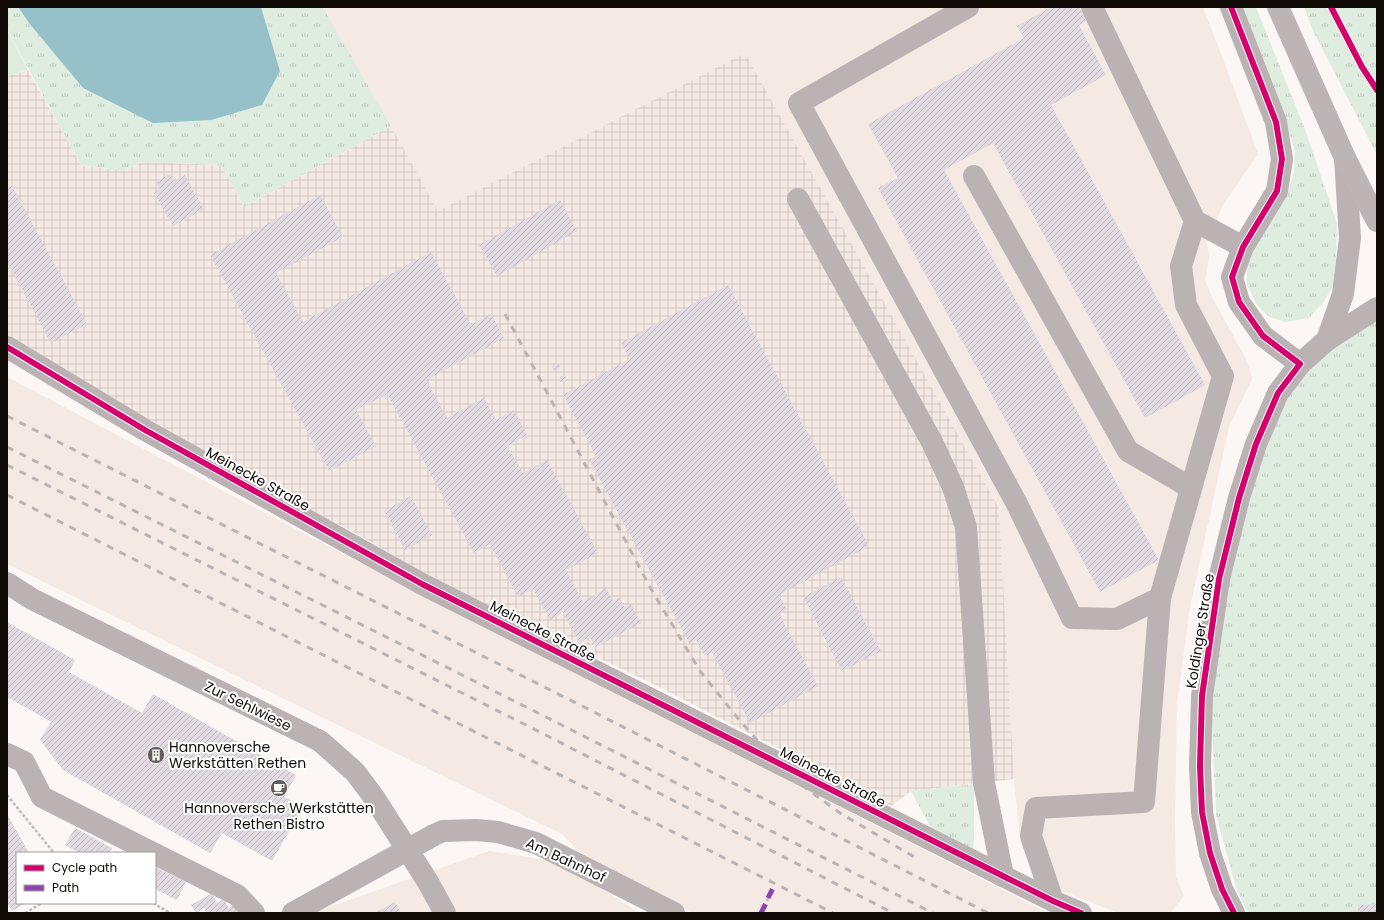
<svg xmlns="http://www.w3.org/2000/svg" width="1384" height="920" viewBox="0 0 1384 920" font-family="Poppins,sans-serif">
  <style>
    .built { fill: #f4e9e3 }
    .industrial { fill: url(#industrial-grid) }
    .grass { fill: url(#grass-tufts) }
    .green { fill: #dfede1 }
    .water { fill: #96c1c8 }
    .building { fill: url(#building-hatch) }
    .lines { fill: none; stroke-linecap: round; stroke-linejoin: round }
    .path { stroke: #c0bbba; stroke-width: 2.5; stroke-dasharray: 3 2; stroke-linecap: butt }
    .minor { stroke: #bbb2b4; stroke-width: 22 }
    .major { stroke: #bdb5b5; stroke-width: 22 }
    .rail { stroke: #bab5b4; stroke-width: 3; stroke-dasharray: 7 7; stroke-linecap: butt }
    .quiet { stroke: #8e44ad; stroke-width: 5; stroke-dasharray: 10 5; stroke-linecap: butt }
    .cycleway-casing { stroke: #fff; stroke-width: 8 }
    .cycleway { stroke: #d6006c; stroke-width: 6 }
    .labels { text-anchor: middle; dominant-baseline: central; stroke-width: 4; stroke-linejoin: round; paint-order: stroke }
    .street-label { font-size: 14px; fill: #110b08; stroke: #fff }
    .poi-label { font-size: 14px; fill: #110b08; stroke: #fff; text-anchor: start }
  </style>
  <defs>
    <pattern id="industrial-grid" width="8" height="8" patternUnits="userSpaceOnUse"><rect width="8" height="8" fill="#f4e9e3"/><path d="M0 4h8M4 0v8" fill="none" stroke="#d0c6c1"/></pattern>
    <pattern id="grass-tufts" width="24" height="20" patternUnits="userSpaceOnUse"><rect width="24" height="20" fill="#dfede1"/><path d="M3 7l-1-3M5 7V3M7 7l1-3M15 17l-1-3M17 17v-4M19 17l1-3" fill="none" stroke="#becac0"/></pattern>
    <pattern id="building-hatch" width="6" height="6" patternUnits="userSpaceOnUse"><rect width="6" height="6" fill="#e2dae1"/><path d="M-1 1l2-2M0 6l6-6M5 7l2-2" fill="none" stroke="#c1bac0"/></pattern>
  </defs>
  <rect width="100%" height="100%" fill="#fcf7f5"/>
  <!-- built -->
  <g class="built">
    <polygon points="323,7 1203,7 1223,59 1258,154 1223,205 1207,243 1209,257 1205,280 1212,297 1247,361 1252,379 1229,427 1190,607 1177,704 1175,820 1176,876 1184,896 1170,913 1118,913 1036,881 1020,841 1014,779 999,508 745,53 438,211"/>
    <polygon points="7,377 387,577 1048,913 693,913 581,854 562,834 7,564"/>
    <polygon points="489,851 559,862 640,913 312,913"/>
  </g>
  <!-- industrial -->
  <polygon class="industrial" points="745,53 999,508 1014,779 911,791 891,806 655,685 437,581 353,532 252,480 7,336 7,76 28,70 81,165 123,171 142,162 221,165 244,207 391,126 438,211"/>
  <!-- grass -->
  <g class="grass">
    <polygon points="7,7 18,7 29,23 83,88 280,71 261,7 323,7 391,126 244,207 221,165 142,162 123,171 81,165 7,30"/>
    <polygon points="1239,7 1256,7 1305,129 1337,224 1335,283 1323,303 1309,318 1286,322 1269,317 1257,305 1247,285 1247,267 1254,248 1288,192 1294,172 1295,151 1283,113"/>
    <polygon points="1304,7 1377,7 1377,155 1313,31"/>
    <polygon points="1377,316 1377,913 1248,913 1236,888 1216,815 1211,702 1228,578 1265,446 1283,398 1337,340"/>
    <polygon points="974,784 974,842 973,850 933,832 911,791"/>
  </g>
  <!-- green -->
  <polygon class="green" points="7,30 28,70 7,76"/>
  <!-- water -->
  <polygon class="water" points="18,7 261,7 280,71 262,105 211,120 153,123 83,88 29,23"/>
  <!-- building -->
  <g class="building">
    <polygon points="1051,7 1079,7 1087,21 1079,25 1106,75 1051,105 1205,385 1145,418 993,143 944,170 1159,560 1100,592 878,188 898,178 868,124 1024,38 1017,26"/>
    <polygon points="170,174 174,181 185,175 204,209 173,226 154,193 160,189 156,182"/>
    <polygon points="12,186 87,324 51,343 7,262 7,189"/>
    <polygon points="320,195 343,237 276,273 303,322 431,252 471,325 491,314 504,338 426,380 447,418 484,398 496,420 514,410 527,435 507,446 523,473 547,460 598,553 566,570 583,602 606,588 613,601 619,598 625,607 631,604 641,623 596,647 590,637 579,643 563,612 550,620 533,589 518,597 490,544 474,553 387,394 356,410 376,446 329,471 210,255"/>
    <polygon points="560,200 577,231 497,276 479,245"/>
    <polygon points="728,285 869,546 779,595 787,609 779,614 818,686 750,723 712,652 705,656 696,640 690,644 589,460 596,456 563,395 630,359 621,343"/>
    <circle cx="556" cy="367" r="3.5"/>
    <circle cx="563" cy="379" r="3.5"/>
    <polygon points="411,496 432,535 405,550 384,511"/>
    <polygon points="841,577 881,651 842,671 803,597"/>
    <polygon points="7,622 75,660 69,672 142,713 153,694 296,775 284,797 303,807 272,861 222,833 210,853 63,770 40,740 51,722 9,698 7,701"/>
    <polygon points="7,814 29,853 17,853 17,903 26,903 12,911 7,903"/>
    <polygon points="75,828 112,848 109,853 80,853 65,845"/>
    <polygon points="155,867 186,882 177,900 155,889"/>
    <polygon points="212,893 217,903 224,899 229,908 234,905 239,913 207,913 204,908 196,913 191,905"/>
    <polygon points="395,902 401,913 375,913"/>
    <polygon points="1377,904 1377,913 1358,913 1358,905"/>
  </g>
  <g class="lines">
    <!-- path -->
    <g class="path">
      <polyline points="7,795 54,853"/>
      <polyline points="767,901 768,898"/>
      <polyline points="153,903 170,913"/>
      <polyline points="25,913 42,903"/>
    </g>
    <!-- minor -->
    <g class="minor">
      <polyline points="968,7 799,103 1017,504 1072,618 1117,619 1160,598 1223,376 1186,305 1181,266 1195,221"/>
      <polyline points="1092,7 1195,221 1243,247"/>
      <polyline points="1231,7 1276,122 1282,159 1277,191 1243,247 1232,277 1239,302 1263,336 1300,364"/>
      <polyline points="974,176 1128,451 1191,488"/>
      <polyline points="798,199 932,442 953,487 966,527 984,783 1003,876"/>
      <polyline points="1327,340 1343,294 1350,238 1345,158"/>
      <polyline points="7,347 145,430 422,584 1003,876 1053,901 1081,913"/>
      <polyline points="7,583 32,599 320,741 355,772 373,796 428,882 445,913"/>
      <polyline points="7,754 24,762 42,797 153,853"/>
      <polyline points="155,854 237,895 254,913"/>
      <polyline points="1053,901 1031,836 1036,808 1144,802 1160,598"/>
      <polyline points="293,913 434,835 443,831 476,830 498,832 536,843 674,913"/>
      <polyline points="1234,913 1222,889 1210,853 1202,812 1200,766 1202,696 1219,579 1239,498 1256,444 1278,393 1300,364 1327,340 1377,308"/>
    </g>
    <!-- major -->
    <polyline class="major" points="1278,7 1345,158 1377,221"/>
    <!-- rail -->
    <g class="rail">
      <polyline points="505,314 541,381 651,589 700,671 740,721 776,761 799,783 840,813 916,858"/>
      <polyline points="7,416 580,705 988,913"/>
      <polyline points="7,447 538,713 933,913"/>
      <polyline points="7,465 530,727 893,913"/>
      <polyline points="7,495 833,913"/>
    </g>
    <!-- quiet -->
    <g class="quiet">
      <polyline points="768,898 773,888"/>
      <polyline points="761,913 767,901"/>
    </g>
    <defs>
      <g id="cycleway">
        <polyline points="1231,7 1276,122 1282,159 1277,191 1243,247 1232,277 1239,302 1263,336 1300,364 1278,393 1256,444 1239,498 1219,579 1202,696 1200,766 1202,812 1210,853 1222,889 1234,913"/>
        <polyline points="1331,7 1362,67 1377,90"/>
        <polyline points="7,347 145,430 422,584 1003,876 1053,901 1081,913"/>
      </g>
    </defs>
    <!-- cycleway casing -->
    <use href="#cycleway" class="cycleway-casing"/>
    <!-- cycleway -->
    <use href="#cycleway" class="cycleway"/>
  </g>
  <!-- icons -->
  <defs>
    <symbol id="building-disc" viewBox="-11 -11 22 22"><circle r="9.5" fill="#635e5b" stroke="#fff"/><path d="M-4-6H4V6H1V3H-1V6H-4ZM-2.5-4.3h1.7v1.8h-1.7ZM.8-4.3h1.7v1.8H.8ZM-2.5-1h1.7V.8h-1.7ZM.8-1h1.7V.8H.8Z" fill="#fff"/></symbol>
    <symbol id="cafe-disc" viewBox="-11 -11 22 22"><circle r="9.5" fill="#635e5b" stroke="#fff"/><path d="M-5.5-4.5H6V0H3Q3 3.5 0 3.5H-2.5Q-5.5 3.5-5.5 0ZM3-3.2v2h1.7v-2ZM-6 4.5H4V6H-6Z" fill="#fff"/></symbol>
  </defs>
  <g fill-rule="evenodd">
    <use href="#building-disc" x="146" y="745" width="20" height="20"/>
    <use href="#cafe-disc" x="269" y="778" width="20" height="20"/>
  </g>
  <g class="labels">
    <!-- street labels -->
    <g class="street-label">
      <text transform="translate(258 479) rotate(29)">Meinecke Straße</text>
      <text transform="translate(543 631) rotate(27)">Meinecke Straße</text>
      <text transform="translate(1200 631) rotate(-81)">Koldinger Straße</text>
      <text transform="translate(248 706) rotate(26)">Zur Sehlwiese</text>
      <text transform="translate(833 777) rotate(27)">Meinecke Straße</text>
      <text transform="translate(566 860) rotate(25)">Am Bahnhof</text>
    </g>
    <!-- poi labels -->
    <g class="poi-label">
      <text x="169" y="747">Hannoversche<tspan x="169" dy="16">Werkstätten Rethen</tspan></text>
      <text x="279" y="808" text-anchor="middle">Hannoversche Werkstätten<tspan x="279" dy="16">Rethen Bistro</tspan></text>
    </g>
  </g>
  <!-- border -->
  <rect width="1384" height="920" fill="none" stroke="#110b08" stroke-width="16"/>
  <!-- legend -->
  <rect x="16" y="852" width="140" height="52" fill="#ffffff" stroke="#a09d9c"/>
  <rect x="24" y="865" width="20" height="6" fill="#d6006c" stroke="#a09d9c"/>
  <text x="52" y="872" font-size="12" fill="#110b08">Cycle path</text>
  <rect x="24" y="885" width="20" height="6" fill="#8e44ad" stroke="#a09d9c"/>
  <text x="52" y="892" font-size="12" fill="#110b08">Path</text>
</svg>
